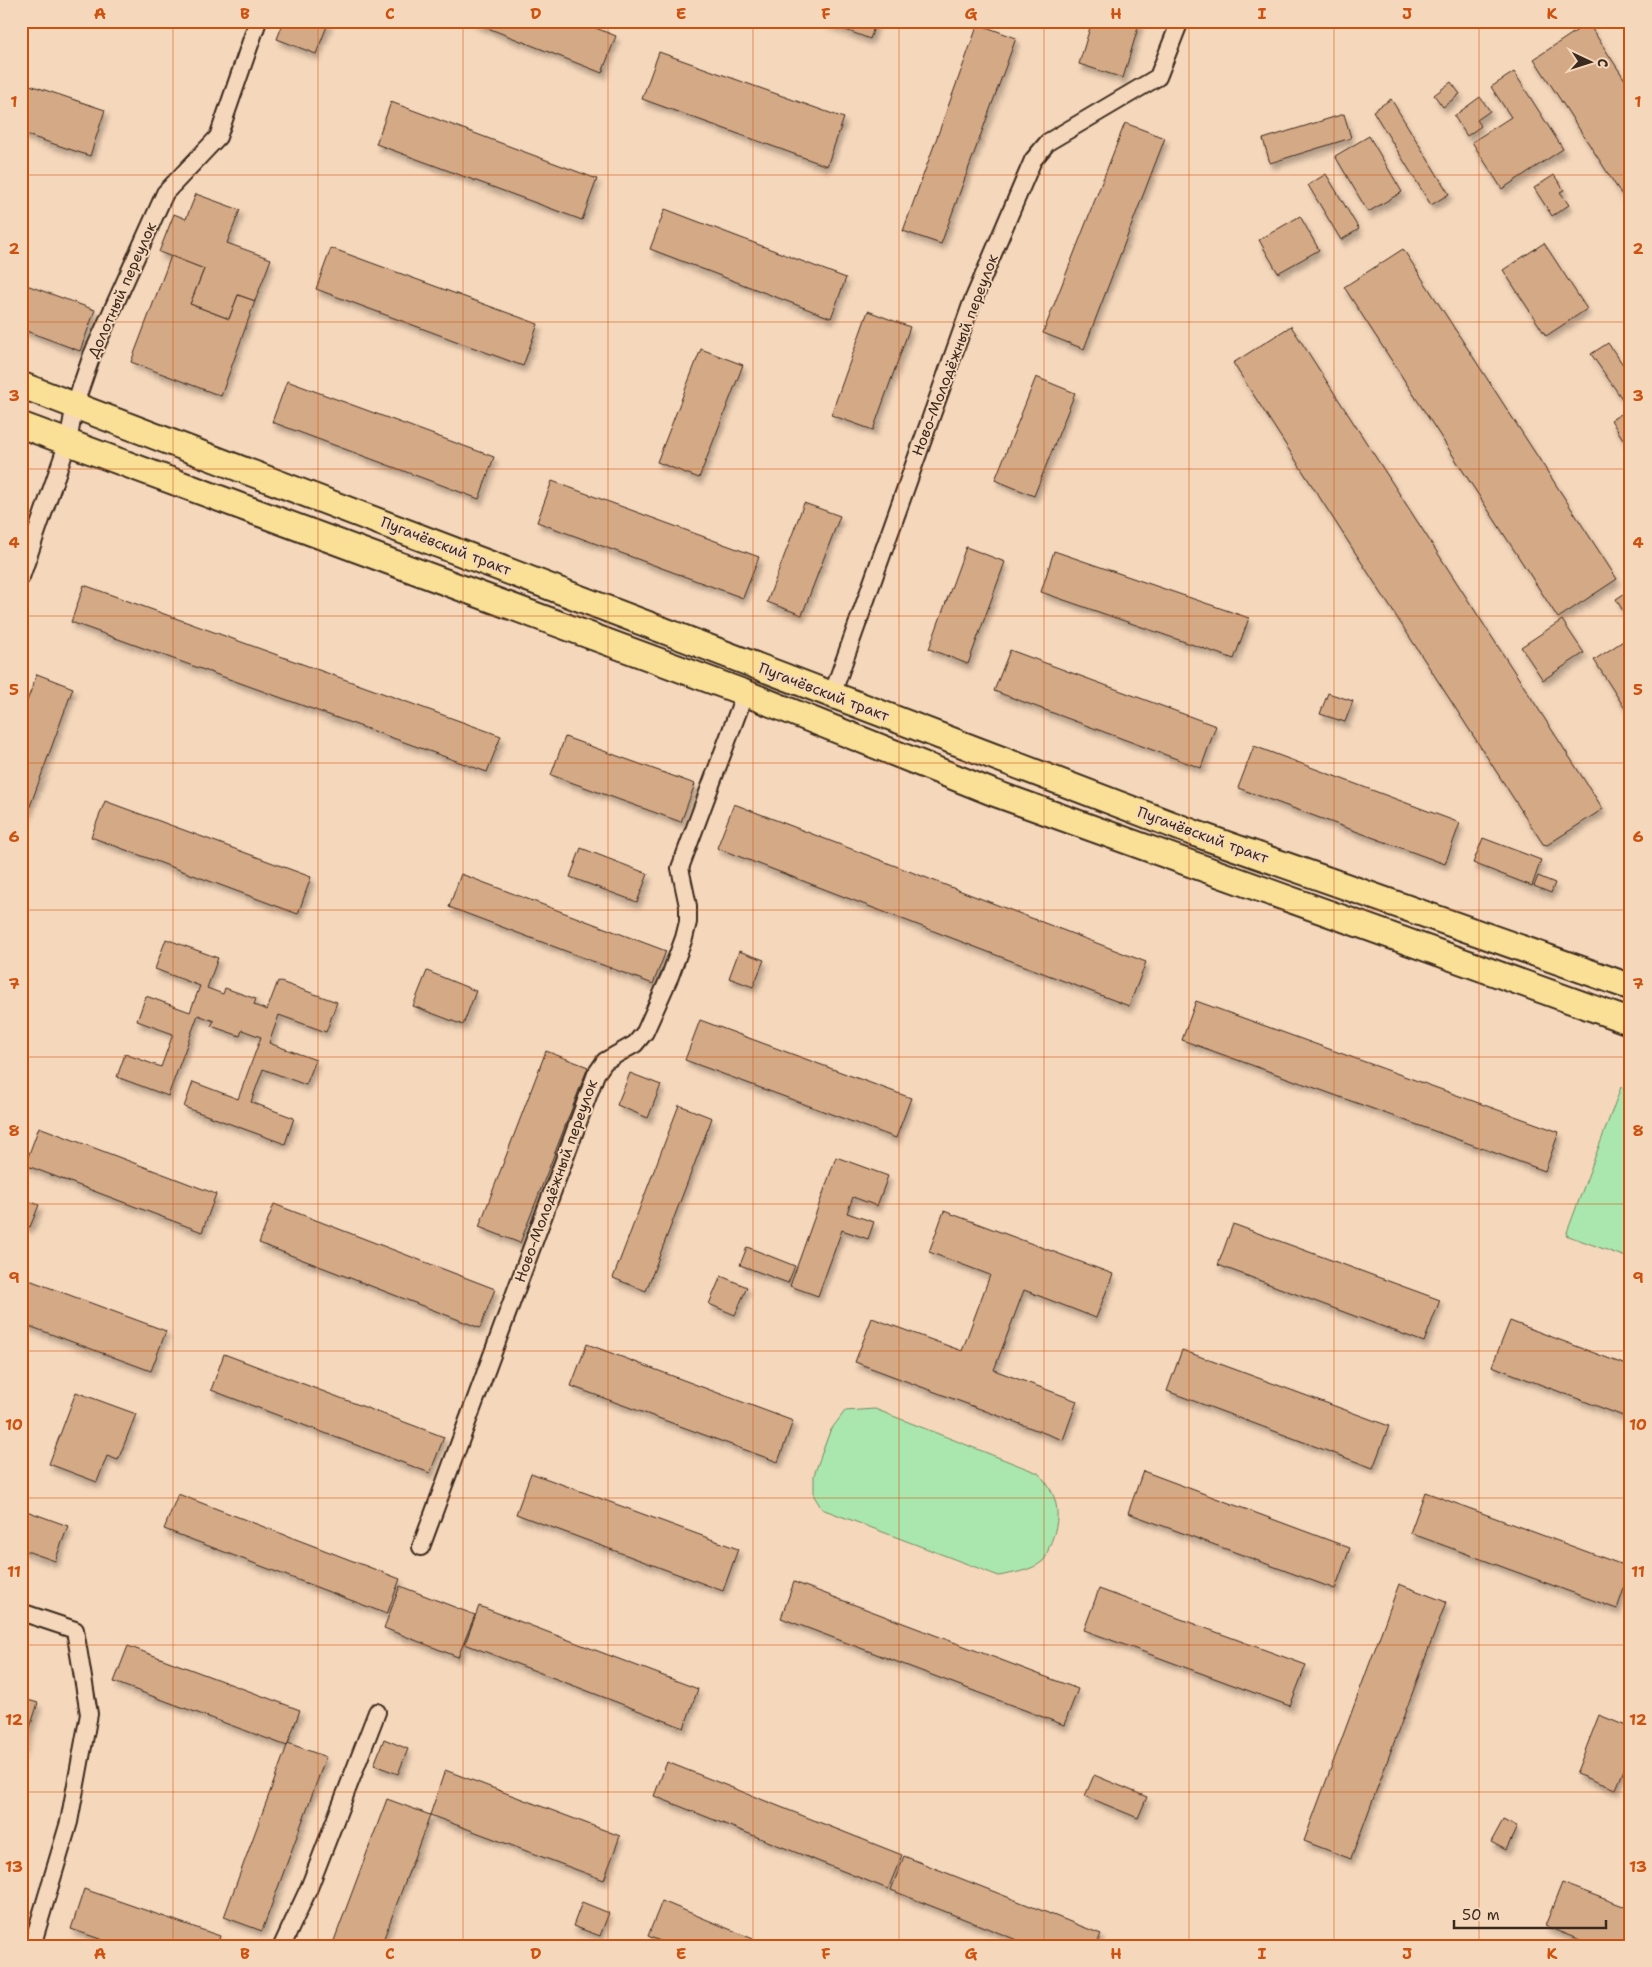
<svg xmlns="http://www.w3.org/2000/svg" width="1652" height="1967" viewBox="0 0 1652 1967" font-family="'Shantell Sans',sans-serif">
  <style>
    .green { fill: #aae7ae; stroke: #728866 }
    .building { fill: #d4a986; stroke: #3b2a1e; filter: url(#shadow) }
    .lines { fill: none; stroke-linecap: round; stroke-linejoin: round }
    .street-casing { stroke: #3b2a1e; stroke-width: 20 }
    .primary-casing { stroke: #3b2a1e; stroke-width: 29 }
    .street { stroke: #f5d7bb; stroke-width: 16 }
    .primary { stroke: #fadf96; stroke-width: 25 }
    .grid { fill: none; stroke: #ce520f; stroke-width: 1; stroke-opacity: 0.55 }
    .labels { text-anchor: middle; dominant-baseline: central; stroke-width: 4; stroke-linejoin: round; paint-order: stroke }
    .street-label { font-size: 15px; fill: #3b2a1e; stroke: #f5d7bb }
    .neatline { fill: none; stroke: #ce520f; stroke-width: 2 }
    .grid-label { font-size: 16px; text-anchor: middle; font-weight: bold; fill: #ce520f }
  </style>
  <defs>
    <filter id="shadow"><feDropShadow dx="3" dy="5.5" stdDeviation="2.5" flood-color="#0004"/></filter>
  </defs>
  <rect width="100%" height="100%" fill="#f5d7bb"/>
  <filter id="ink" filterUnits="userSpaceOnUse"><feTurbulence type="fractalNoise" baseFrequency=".02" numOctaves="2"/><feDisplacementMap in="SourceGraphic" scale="10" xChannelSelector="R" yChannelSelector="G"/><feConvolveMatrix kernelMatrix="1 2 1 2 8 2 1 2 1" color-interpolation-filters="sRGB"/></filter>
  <g filter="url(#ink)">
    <!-- green -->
    <g class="green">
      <polygon points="1621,1087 1631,1091 1631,1259 1566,1235"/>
      <path d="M875 1409 1038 1473C1060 1496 1062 1518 1049 1547 1048 1551 1046 1558 1043 1561 1031 1571 1013 1573 999 1576L822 1509 814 1496V1475L830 1431 845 1411Z"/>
    </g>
    <!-- building -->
    <g class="building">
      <polygon points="284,21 329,21 316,54 277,39"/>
      <polygon points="470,21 578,21 616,36 602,73"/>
      <polygon points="822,21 876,21 870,39"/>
      <polygon points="1092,21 1140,21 1123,78 1079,64"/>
      <polygon points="1588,23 1631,89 1631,209 1534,59"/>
      <polygon points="978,24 1016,38 941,244 903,231"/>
      <polygon points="659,52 844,118 827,166 642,99"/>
      <polygon points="1514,72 1563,149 1502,189 1472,142 1511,117 1491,87"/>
      <polygon points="21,82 105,110 90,156 21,133"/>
      <polygon points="1451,82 1460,94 1443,107 1434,95"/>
      <polygon points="1480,97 1490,111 1477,120 1481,126 1467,136 1454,116"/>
      <polygon points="1391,99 1449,194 1431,205 1373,111"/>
      <polygon points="391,102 597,179 582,220 376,144"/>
      <polygon points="1344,114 1351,138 1270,163 1263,139"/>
      <polygon points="1125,123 1165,138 1084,349 1043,333"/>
      <polygon points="1369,136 1402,192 1368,212 1335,156"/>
      <polygon points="1326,174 1359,229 1341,240 1308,185"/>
      <polygon points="1554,175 1564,190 1560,192 1569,205 1552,216 1534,188"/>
      <polygon points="196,194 240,210 227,243 271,259 255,301 238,295 229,319 190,304 204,269 159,252 174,214 186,219"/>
      <polygon points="665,209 846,278 831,318 650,249"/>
      <polygon points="1300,216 1319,250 1278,273 1259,240"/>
      <polygon points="1544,243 1587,309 1546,336 1503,270"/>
      <polygon points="331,248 538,324 523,366 316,289"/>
      <polygon points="1403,249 1617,579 1558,618 1344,287"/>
      <polygon points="171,256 204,269 190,304 229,319 238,295 255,301 221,396 131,362"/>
      <polygon points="21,283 95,310 80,351 21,329"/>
      <polygon points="868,311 910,327 873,430 831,415"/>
      <polygon points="1291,326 1603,809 1547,845 1543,844 1233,363"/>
      <polygon points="1608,343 1631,376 1631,399 1625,403 1591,354"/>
      <polygon points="701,349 743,365 699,478 657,462"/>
      <polygon points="1036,377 1075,393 1034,496 995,480"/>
      <polygon points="287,381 494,457 479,499 272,422"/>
      <polygon points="1631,408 1631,452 1611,420"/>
      <polygon points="552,481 759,557 743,598 537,522"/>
      <polygon points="804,503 840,516 802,615 767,602"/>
      <polygon points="966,547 1005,562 968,664 929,649"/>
      <polygon points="1054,551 1249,618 1234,659 1041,592"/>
      <polygon points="84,585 501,736 487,772 71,622"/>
      <polygon points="1627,592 1631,598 1630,623 1616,599"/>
      <polygon points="1562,620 1584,653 1543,680 1521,647"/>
      <polygon points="1631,636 1631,718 1594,660"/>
      <polygon points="1010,650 1216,726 1201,768 994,691"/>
      <polygon points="37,674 73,688 21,831 21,717"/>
      <polygon points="1328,693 1353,701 1345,722 1320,714"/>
      <polygon points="565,737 695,784 681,822 551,775"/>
      <polygon points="1254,746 1460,823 1445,864 1238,788"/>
      <polygon points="105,801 311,877 298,914 91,837"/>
      <polygon points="734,804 1146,962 1129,1006 717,848"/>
      <polygon points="1483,838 1541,860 1532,886 1473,863"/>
      <polygon points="581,848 648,874 637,902 570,877"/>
      <polygon points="461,874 666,951 653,984 449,907"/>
      <polygon points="1538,876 1555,883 1551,893 1534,886"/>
      <polygon points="166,939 218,958 207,988 223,994 225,988 256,999 254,1005 267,1010 278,981 337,1002 326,1032 279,1015 269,1043 316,1060 306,1085 263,1069 251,1102 294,1118 285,1144 184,1107 193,1082 238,1099 261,1037 242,1030 240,1036 211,1026 214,1021 198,1015 168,1096 117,1077 125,1054 161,1067 173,1034 137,1021 146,996 190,1012 200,986 155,969"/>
      <polygon points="739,951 764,960 753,987 729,978"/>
      <polygon points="427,971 476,991 463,1025 413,1006"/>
      <polygon points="1196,1001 1559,1132 1545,1171 1182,1040"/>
      <polygon points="700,1020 911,1098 896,1138 685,1060"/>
      <polygon points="546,1051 588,1067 520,1243 479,1227"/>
      <polygon points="630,1073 661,1085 648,1118 617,1105"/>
      <polygon points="679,1105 712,1118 646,1291 613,1278"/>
      <polygon points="39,1127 216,1194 202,1232 25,1165"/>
      <polygon points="836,1157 888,1176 877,1206 853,1197 847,1213 874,1222 868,1239 842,1230 818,1296 790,1286"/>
      <polygon points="21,1198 39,1205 30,1227 21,1224"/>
      <polygon points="274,1204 495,1289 480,1328 259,1243"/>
      <polygon points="944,1211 1113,1274 1096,1318 1024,1290 994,1370 1077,1401 1063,1440 855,1362 872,1318 962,1351 990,1275 929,1252"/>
      <polygon points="1233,1224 1440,1300 1424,1342 1218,1265"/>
      <polygon points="747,1247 795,1266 788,1283 740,1265"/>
      <polygon points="721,1276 747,1287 735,1315 709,1304"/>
      <polygon points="21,1277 166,1331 151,1371 21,1323"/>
      <polygon points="1510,1321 1631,1367 1631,1419 1492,1366"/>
      <polygon points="587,1344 793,1421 778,1462 571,1386"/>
      <polygon points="1182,1350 1389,1426 1373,1468 1167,1391"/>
      <polygon points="224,1354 444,1437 430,1473 211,1390"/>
      <polygon points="76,1392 136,1414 118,1460 107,1456 97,1482 49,1464"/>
      <polygon points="1143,1471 1350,1548 1335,1589 1128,1513"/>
      <polygon points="531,1473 738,1549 723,1591 516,1514"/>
      <polygon points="1425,1492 1631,1568 1617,1609 1410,1533"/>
      <polygon points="178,1494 400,1579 387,1614 164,1529"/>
      <polygon points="21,1509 68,1526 55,1561 21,1549"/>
      <polygon points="794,1582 1078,1689 1064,1725 781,1618"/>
      <polygon points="1399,1584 1446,1602 1351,1859 1304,1841"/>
      <polygon points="400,1586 475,1615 458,1657 384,1628"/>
      <polygon points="1099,1589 1306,1665 1290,1706 1084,1630"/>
      <polygon points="479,1606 698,1689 684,1728 465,1644"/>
      <polygon points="128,1646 300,1710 287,1746 114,1682"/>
      <polygon points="21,1698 38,1703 21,1755"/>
      <polygon points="1599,1715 1631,1728 1631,1753 1616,1789 1576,1774"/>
      <polygon points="384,1739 408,1749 398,1774 374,1765"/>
      <polygon points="288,1743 326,1757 262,1931 224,1917"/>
      <polygon points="667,1762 902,1855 888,1889 654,1796"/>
      <polygon points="445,1770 620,1836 604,1880 430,1815"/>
      <polygon points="1094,1775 1147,1797 1138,1818 1085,1796"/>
      <polygon points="387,1799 430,1815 381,1946 332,1946"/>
      <polygon points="1503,1820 1517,1827 1506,1850 1491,1842"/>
      <polygon points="904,1856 1101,1934 1096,1946 1032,1946 891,1890"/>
      <polygon points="1562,1883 1631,1909 1631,1946 1595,1946 1545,1926"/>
      <polygon points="84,1889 220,1936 217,1946 120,1946 71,1929"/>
      <polygon points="662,1901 753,1939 751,1946 672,1946 648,1936"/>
      <polygon points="582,1902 609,1913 600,1936 573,1926"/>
    </g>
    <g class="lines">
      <defs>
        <g id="street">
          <polyline points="21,577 68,442 75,404 92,355 165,193 218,137 258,21"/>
          <polyline points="832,695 971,305 1033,160 1048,142 1158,77 1180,21"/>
          <polyline points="421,1547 596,1074 605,1061 635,1044 645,1032 670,976 684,938 688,922 688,906 680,868 745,693"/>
          <polyline points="21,1612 75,1630 89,1714 69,1822 32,1946"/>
          <polyline points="282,1946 309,1888 377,1712"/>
        </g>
        <g id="primary">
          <polyline points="21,385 1194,833 1631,987"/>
          <polyline points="21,425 745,693 994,793 1631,1022"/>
        </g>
      </defs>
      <!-- street casing -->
      <use href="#street" class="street-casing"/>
      <!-- primary casing -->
      <use href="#primary" class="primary-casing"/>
      <!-- street -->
      <use href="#street" class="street"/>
      <!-- primary -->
      <use href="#primary" class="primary"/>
    </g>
  </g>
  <!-- grid -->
  <path class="grid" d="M173 21V1946M318 21V1946M463 21V1946M608 21V1946M753 21V1946M899 21V1946M1044 21V1946M1189 21V1946M1334 21V1946M1479 21V1946M21 175H1631M21 322H1631M21 469H1631M21 616H1631M21 763H1631M21 910H1631M21 1057H1631M21 1204H1631M21 1351H1631M21 1498H1631M21 1645H1631M21 1792H1631"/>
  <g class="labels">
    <!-- street labels -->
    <g class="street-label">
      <text transform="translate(122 290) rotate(-66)">Долотный переулок</text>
      <text transform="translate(955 355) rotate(-69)">Ново-Молодёжный переулок</text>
      <text transform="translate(446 546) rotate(21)">Пугачёвский тракт</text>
      <text transform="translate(824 692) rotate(21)">Пугачёвский тракт</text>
      <text transform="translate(1203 835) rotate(20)">Пугачёвский тракт</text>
      <text transform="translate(556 1181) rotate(-70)">Ново-Молодёжный переулок</text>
    </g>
  </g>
  <!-- margin -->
  <rect width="1652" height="1967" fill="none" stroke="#f5d7bb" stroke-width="55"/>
  <!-- north arrow -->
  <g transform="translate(1590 62) rotate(94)" stroke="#f5d7bb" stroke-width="4" paint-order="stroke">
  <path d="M0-4L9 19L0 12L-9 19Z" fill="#3b2a1e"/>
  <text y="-8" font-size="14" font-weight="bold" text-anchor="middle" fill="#3b2a1e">С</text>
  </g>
  <!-- scale -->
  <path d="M1454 1920v8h152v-8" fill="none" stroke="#3b2a1e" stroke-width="2.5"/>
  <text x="1462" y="1920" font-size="15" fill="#3b2a1e" stroke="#f5d7bb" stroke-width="4" paint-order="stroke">50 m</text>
  <rect x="28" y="28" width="1596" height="1912" class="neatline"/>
  <g class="grid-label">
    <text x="100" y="19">A</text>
    <text x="245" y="19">B</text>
    <text x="390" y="19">C</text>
    <text x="536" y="19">D</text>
    <text x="681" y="19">E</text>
    <text x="826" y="19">F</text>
    <text x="971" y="19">G</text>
    <text x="1116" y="19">H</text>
    <text x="1262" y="19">I</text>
    <text x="1407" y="19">J</text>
    <text x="1552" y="19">K</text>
    <text x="14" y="107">1</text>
    <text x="1638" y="107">1</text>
    <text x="14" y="254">2</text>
    <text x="1638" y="254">2</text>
    <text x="14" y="401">3</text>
    <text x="1638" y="401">3</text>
    <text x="14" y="548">4</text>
    <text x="1638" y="548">4</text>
    <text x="14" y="695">5</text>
    <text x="1638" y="695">5</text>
    <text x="14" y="842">6</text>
    <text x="1638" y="842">6</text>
    <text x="14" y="989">7</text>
    <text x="1638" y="989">7</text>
    <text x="14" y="1136">8</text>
    <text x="1638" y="1136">8</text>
    <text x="14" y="1283">9</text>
    <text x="1638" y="1283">9</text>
    <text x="14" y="1430">10</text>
    <text x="1638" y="1430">10</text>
    <text x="14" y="1577">11</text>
    <text x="1638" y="1577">11</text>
    <text x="14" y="1725">12</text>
    <text x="1638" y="1725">12</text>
    <text x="14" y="1872">13</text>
    <text x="1638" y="1872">13</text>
    <text x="100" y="1959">A</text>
    <text x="245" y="1959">B</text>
    <text x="390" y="1959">C</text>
    <text x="536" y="1959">D</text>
    <text x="681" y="1959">E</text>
    <text x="826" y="1959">F</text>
    <text x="971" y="1959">G</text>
    <text x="1116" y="1959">H</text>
    <text x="1262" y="1959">I</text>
    <text x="1407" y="1959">J</text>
    <text x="1552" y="1959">K</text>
  </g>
</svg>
